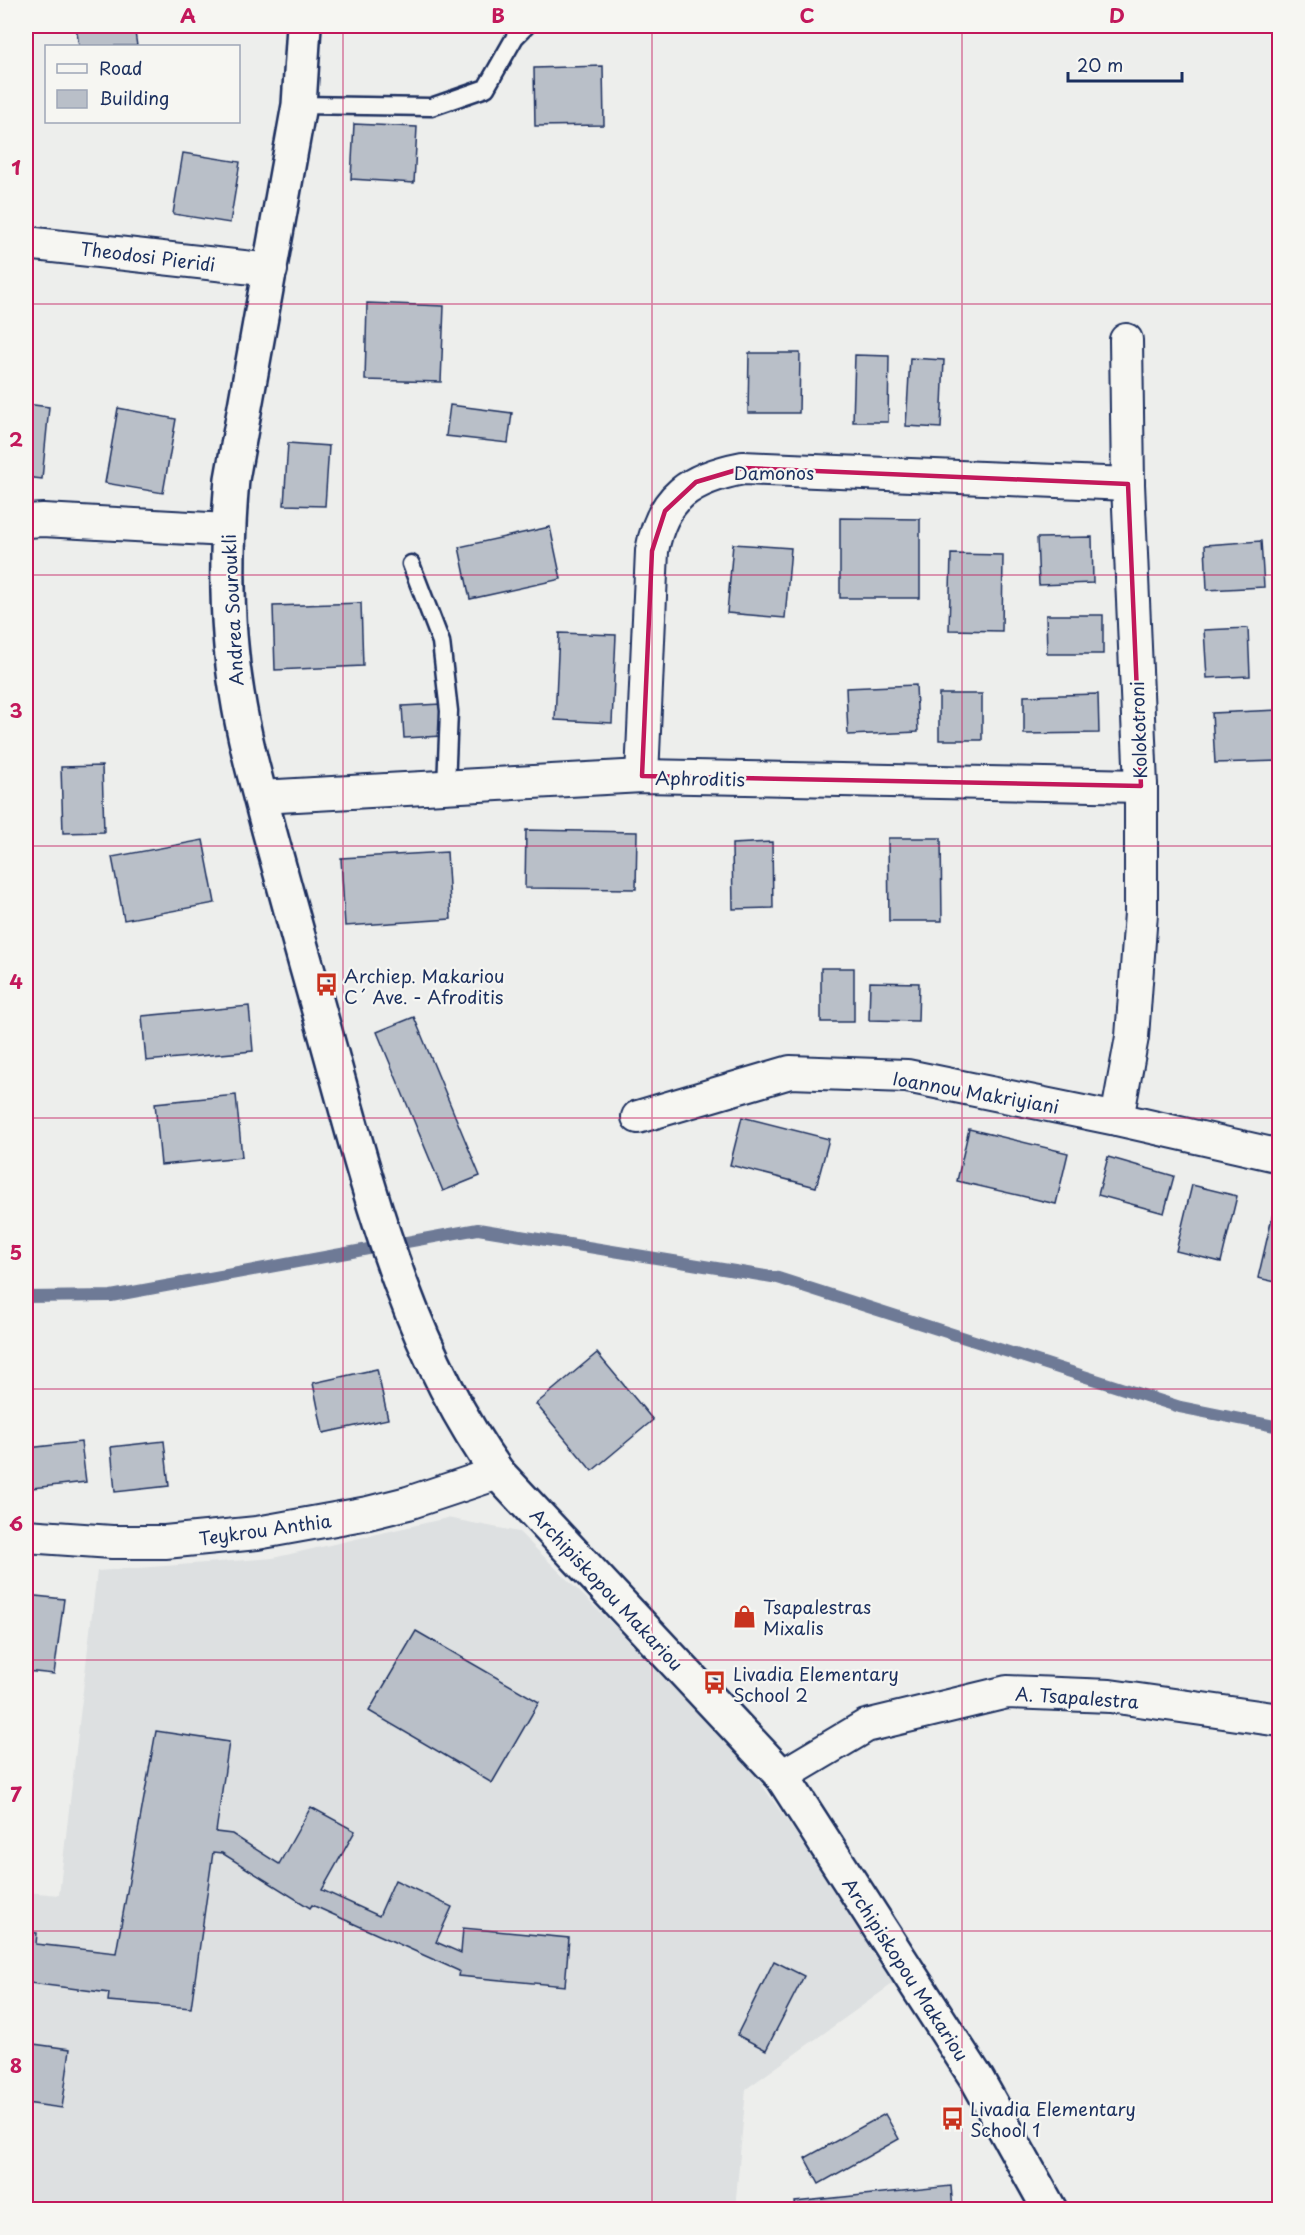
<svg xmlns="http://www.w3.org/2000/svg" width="1305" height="2235" viewBox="0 0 1305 2235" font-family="'Playpen Sans',sans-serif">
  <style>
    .built { fill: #dde0e1 }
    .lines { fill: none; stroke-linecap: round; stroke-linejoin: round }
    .stream { stroke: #6e7a96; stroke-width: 12 }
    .building { fill: #b9bfc8; stroke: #1b2f5e; stroke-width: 1.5 }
    .lane-casing { stroke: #1b2f5e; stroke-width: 21 }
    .street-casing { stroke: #1b2f5e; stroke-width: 36 }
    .secondary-casing { stroke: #1b2f5e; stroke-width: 38 }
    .lane { stroke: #f6f6f2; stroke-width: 16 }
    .street { stroke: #f6f6f2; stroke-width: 32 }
    .secondary { stroke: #f6f6f2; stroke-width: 33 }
    .marked { fill: none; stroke: #c2185b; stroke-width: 4.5; stroke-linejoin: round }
    .grid { fill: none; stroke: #c2185b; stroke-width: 1.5; stroke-opacity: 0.55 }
    .labels { text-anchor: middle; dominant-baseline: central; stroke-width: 4.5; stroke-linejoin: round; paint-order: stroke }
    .street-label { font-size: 18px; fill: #1b2f5e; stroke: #f6f6f2 }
    .poi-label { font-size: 18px; fill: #1b2f5e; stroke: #f6f6f2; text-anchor: start }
    .neatline { fill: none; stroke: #c2185b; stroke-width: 2 }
    .grid-label { font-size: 20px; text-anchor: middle; font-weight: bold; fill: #c2185b }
  </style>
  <rect width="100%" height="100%" fill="#edeeec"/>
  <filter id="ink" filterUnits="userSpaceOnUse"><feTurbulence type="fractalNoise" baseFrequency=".0167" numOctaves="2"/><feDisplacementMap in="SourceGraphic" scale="12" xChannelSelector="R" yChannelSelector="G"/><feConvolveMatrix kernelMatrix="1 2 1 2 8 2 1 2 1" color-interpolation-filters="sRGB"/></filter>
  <g filter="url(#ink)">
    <!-- built -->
    <polygon class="built" points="447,1518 519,1532 732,1742 898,1980 746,2089 735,2209 26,2209 26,1892 59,1895 97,1571 273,1558"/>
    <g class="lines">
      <!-- stream -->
      <polyline class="stream" points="26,1297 111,1296 478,1229 778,1278 1180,1407 1280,1427"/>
    </g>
    <!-- building -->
    <g class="building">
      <polygon points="76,26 134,26 137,46 79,46"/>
      <polygon points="603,66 604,125 535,126 534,68"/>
      <polygon points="354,124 417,127 414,183 351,179"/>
      <polygon points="183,153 240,162 230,223 173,214"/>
      <polygon points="367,303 444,306 441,382 365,380"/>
      <polygon points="1280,326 1280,347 1274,345"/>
      <polygon points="749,353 800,353 799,413 748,413"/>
      <polygon points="855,355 889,356 888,422 853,422"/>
      <polygon points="910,358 944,360 941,428 906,426"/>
      <polygon points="26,404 49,407 42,479 26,477"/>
      <polygon points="450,405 512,413 508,443 446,436"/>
      <polygon points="118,408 176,419 163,493 105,483"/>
      <polygon points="288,443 329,446 325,506 284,505"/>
      <polygon points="840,518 920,519 920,598 840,598"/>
      <polygon points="550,527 561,579 470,599 459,547"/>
      <polygon points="1092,537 1093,583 1039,585 1037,538"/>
      <polygon points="1261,541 1264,587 1207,590 1205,545"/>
      <polygon points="733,544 791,548 785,618 727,613"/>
      <polygon points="951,554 1003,555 1002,631 949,630"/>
      <polygon points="361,603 363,666 275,670 273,606"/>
      <polygon points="1046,615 1103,615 1103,654 1047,654"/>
      <polygon points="1248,628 1250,676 1207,678 1204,630"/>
      <polygon points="559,633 616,635 612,723 555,720"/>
      <polygon points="916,685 918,732 848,735 846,688"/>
      <rect x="939" y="694" width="43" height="46"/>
      <polygon points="1098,694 1099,733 1024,734 1024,696"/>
      <polygon points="441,704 443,736 404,738 402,706"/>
      <polygon points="1280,710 1280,761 1215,763 1212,713"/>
      <polygon points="102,766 104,832 63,833 61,767"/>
      <polygon points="526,830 637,832 636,889 525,888"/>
      <polygon points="888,838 941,838 942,921 889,921"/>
      <polygon points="203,840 215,903 124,920 112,857"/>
      <polygon points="772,842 773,908 733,909 732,844"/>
      <polygon points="447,852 451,919 345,926 341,858"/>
      <rect x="821" y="968" width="33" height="54"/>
      <polygon points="870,982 919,983 918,1021 869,1020"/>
      <polygon points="249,1006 253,1051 146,1061 142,1016"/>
      <polygon points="414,1017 480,1176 443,1191 377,1032"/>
      <polygon points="236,1095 242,1157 161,1165 155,1103"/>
      <polygon points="742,1117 829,1139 816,1187 730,1165"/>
      <polygon points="969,1129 1068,1153 1056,1204 957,1181"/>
      <polygon points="1108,1157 1174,1176 1164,1213 1098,1195"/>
      <polygon points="1192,1185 1237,1196 1221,1262 1176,1251"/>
      <polygon points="1273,1213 1280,1214 1280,1283 1258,1278"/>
      <polygon points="597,1353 653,1420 592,1471 536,1404"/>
      <polygon points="377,1369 388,1419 323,1433 313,1383"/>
      <polygon points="164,1441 169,1486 115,1492 111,1447"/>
      <polygon points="81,1442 86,1482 32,1488 28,1448"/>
      <polygon points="26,1595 64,1599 54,1674 26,1671"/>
      <polygon points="416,1631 539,1702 492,1783 369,1711"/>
      <polygon points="156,1731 229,1742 216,1832 232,1834 279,1864 311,1807 355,1831 322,1890 379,1916 395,1880 452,1907 436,1942 461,1953 463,1928 569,1938 565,1986 458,1976 459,1971 312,1905 310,1908 222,1853 213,1852 191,2008 108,2001 109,1993 30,1983 28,1996 26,1995 26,1932 37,1933 36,1944 116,1953"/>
      <polygon points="774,1961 804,1976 766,2050 737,2035"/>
      <polygon points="26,2043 70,2049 62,2108 26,2103"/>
      <polygon points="885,2114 899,2139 819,2184 805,2158"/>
      <polygon points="951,2186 953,2210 796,2210 795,2202"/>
    </g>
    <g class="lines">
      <defs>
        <g id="lane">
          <polyline points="299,105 431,107 486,88 515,37 526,26"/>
          <polyline points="411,564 441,642 449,711 446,787"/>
        </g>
        <g id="street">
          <polyline points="26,243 271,270"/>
          <polyline points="26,521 43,520 227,530"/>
          <path d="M642 776 652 551C662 496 691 478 743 468L1128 484"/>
          <polyline points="260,797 642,776 1141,786"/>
          <polyline points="638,1117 790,1072 907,1076 1117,1119 1280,1156"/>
          <polyline points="1117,1119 1132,1037 1141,913 1141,786 1128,484 1126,340"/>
          <polyline points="26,1536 112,1542 165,1542 257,1533 368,1513 408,1503 498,1473"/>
          <polyline points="782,1776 866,1726 1007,1692 1110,1696 1280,1720"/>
        </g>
        <path id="secondary" d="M304 26 299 105 232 479C226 550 225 622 237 693 244 739 257 785 269 830 287 897 306 965 325 1032 367 1182 405 1344 498 1473L782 1776 977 2079 1050 2210"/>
      </defs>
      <!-- lane casing -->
      <use href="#lane" class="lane-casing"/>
      <!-- street casing -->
      <use href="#street" class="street-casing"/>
      <!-- secondary casing -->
      <use href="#secondary" class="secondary-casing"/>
      <!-- lane -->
      <use href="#lane" class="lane"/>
      <!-- street -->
      <use href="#street" class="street"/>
      <!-- secondary -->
      <use href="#secondary" class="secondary"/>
    </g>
  </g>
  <!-- marked area -->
  <path class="marked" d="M743 468 1128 484 1141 786 642 776 652 551 665 511 696 482Z"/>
  <!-- grid -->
  <path class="grid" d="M343 26V2210M652 26V2210M962 26V2210M26 304H1280M26 575H1280M26 846H1280M26 1118H1280M26 1389H1280M26 1660H1280M26 1931H1280"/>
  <!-- icons -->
  <defs>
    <symbol id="bus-bare" viewBox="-9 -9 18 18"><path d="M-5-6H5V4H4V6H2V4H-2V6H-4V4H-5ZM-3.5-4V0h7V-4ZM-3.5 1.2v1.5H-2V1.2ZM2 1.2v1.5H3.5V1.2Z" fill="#c8321e" stroke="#f6f6f2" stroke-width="2.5" paint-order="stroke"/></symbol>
    <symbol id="shop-bare" viewBox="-9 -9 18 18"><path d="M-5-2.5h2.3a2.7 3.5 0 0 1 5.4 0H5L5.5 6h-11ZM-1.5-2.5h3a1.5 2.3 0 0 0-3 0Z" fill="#c8321e" stroke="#f6f6f2" stroke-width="2.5" paint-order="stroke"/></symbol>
  </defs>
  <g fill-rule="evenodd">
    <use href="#bus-bare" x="310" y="968" width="33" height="33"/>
    <use href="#shop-bare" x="728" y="1600" width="33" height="33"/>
    <use href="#bus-bare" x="698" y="1666" width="33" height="33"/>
    <use href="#bus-bare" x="936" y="2102" width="33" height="33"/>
  </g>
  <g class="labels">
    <!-- street labels -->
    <g class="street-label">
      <text transform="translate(148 256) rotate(7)">Theodosi Pieridi</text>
      <text x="774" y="472">Damonos</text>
      <text transform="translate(232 610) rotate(-93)">Andrea Souroukli</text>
      <text transform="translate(1138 730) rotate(-92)">Kolokotroni</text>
      <text transform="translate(700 778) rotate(1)">Aphroditis</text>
      <text transform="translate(976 1092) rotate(10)">Ioannou Makriyiani</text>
      <text transform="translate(265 1529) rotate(-8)">Teykrou Anthia</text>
      <text transform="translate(607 1589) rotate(47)">Archipiskopou Makariou</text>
      <text transform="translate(1077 1697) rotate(4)">A. Tsapalestra</text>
      <text transform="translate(906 1969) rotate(57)">Archipiskopou Makariou</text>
    </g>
    <!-- poi labels -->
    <g class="poi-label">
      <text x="344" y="975">Archiep. Makariou<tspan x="344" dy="21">C´ Ave. - Afroditis</tspan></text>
      <text x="763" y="1606">Tsapalestras<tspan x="763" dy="21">Mixalis</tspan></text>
      <text x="733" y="1673">Livadia Elementary<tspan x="733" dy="21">School 2</tspan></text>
      <text x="970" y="2108">Livadia Elementary<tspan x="970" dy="21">School 1</tspan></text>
    </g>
  </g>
  <!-- margin -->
  <rect width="1305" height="2235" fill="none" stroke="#f6f6f2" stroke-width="66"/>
  <!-- legend -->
  <rect x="45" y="45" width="195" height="78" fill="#f6f6f2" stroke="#9ea6b7" stroke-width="1.5"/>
  <rect x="57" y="64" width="30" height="9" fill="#f6f6f2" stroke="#9ea6b7" stroke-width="1.5"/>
  <text x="99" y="75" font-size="18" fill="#1b2f5e">Road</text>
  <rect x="57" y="90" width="30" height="18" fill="#b9bfc8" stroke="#9ea6b7" stroke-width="1.5"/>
  <text x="99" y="105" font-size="18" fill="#1b2f5e">Building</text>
  <!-- scale -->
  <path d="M1068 72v9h114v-9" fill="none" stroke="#1b2f5e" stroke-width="3"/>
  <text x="1077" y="72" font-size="18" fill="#1b2f5e" stroke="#f6f6f2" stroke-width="4.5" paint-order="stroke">20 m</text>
  <rect x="33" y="33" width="1239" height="2169" class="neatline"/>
  <g class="grid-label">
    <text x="188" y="23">A</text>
    <text x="498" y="23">B</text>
    <text x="807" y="23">C</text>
    <text x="1117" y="23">D</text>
    <text x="16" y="175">1</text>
    <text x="16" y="447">2</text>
    <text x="16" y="718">3</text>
    <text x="16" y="989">4</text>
    <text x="16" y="1260">5</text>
    <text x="16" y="1531">6</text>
    <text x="16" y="1802">7</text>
    <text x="16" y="2073">8</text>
  </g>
</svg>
